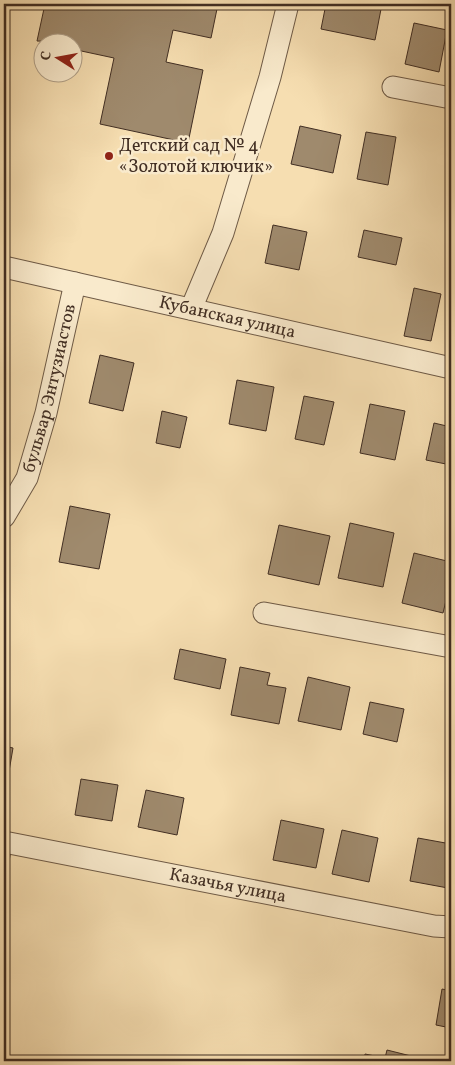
<svg xmlns="http://www.w3.org/2000/svg" width="455" height="1065" viewBox="0 0 455 1065" font-family="Vollkorn,serif">
  <style>
    .building { fill: #9f8a6d; stroke: #412e23 }
    .lines { fill: none; stroke-linecap: round; stroke-linejoin: round }
    .lane-casing { stroke: #6e5a46; stroke-width: 12 }
    .street-casing { stroke: #6e5a46; stroke-width: 23 }
    .lane { stroke: #f9eacc; stroke-width: 10 }
    .street { stroke: #f9eacc; stroke-width: 21 }
    .poi-dot { fill: #8f2418; stroke: #f9eacc; stroke-width: 2 }
    .labels { text-anchor: middle; dominant-baseline: central; stroke-width: 5; stroke-linejoin: round; paint-order: stroke }
    .poi-label { font-size: 18px; fill: #412e23; stroke: #f9eacc; text-anchor: start }
    .street-label { font-size: 18px; fill: #412e23; stroke: #f9eacc }
  </style>
  <rect width="100%" height="100%" fill="#f6deb1"/>
  <filter id="stains"><feTurbulence type="fractalNoise" baseFrequency=".004" numOctaves="4"/><feColorMatrix values="0 0 0 0 .2 0 0 0 0 .09 0 0 0 0 .02 0 0 0 .5 -.17"/></filter>
  <radialGradient id="worn" r=".72"><stop offset=".6" stop-color="#630" stop-opacity="0"/><stop offset="1" stop-color="#630" stop-opacity=".3"/></radialGradient>
  <!-- building -->
  <g class="building">
    <polygon points="45,4 218,4 211,38 173,30 166,62 203,70 188,143 100,124 114,58 72,49 72,42 37,41"/>
    <polygon points="326,4 382,4 375,40 321,29"/>
    <polygon points="414,23 447,30 439,72 405,64"/>
    <polygon points="300,126 341,135 333,173 291,164"/>
    <polygon points="366,132 396,137 388,185 357,179"/>
    <polygon points="273,225 307,232 299,270 265,263"/>
    <polygon points="364,230 402,238 396,265 358,257"/>
    <polygon points="414,288 441,294 431,341 404,336"/>
    <polygon points="100,355 134,363 123,411 89,403"/>
    <polygon points="237,380 274,387 266,431 229,424"/>
    <polygon points="304,396 334,402 324,445 295,439"/>
    <polygon points="370,404 405,411 395,460 360,453"/>
    <polygon points="162,411 187,417 180,448 156,443"/>
    <polygon points="434,423 451,427 451,465 426,460"/>
    <polygon points="70,506 110,514 99,569 59,562"/>
    <polygon points="350,523 394,533 383,587 338,578"/>
    <polygon points="279,525 330,536 319,585 268,574"/>
    <polygon points="414,553 451,562 451,580 443,613 402,603"/>
    <polygon points="180,649 226,659 220,689 174,679"/>
    <polygon points="240,667 270,673 267,685 286,688 279,724 231,715"/>
    <polygon points="308,677 350,687 341,730 298,721"/>
    <polygon points="370,702 404,709 397,742 363,734"/>
    <polygon points="4,746 13,748 6,789 4,788"/>
    <polygon points="81,779 118,785 112,821 75,815"/>
    <polygon points="146,790 184,798 177,835 138,827"/>
    <polygon points="281,820 324,829 316,868 273,860"/>
    <polygon points="342,830 378,838 369,882 332,874"/>
    <polygon points="418,838 451,844 451,867 448,888 410,881"/>
    <polygon points="442,989 451,991 451,1028 436,1025"/>
    <polygon points="387,1050 411,1056 410,1061 364,1061 365,1054 385,1058"/>
  </g>
  <g class="lines">
    <defs>
      <polyline id="lane" points="4,858 7,842"/>
      <g id="street">
        <polyline points="393,87 451,98"/>
        <path id="s1" d="M4 267 451 368"/>
        <polyline points="191,309 223,233 270,77 288,4"/>
        <path id="s2" d="M4 517 27 478 46 413 75 283"/>
        <polyline points="264,613 451,647"/>
        <path id="s3" d="M4 842 434 926 451 927"/>
      </g>
    </defs>
    <!-- lane casing -->
    <use href="#lane" class="lane-casing"/>
    <!-- street casing -->
    <use href="#street" class="street-casing"/>
    <!-- lane -->
    <use href="#lane" class="lane"/>
    <!-- street -->
    <use href="#street" class="street"/>
  </g>
  <!-- markers -->
  <circle class="poi-dot" cx="109" cy="156" r="5"/>
  <g class="labels">
    <!-- poi labels -->
    <g class="poi-label">
      <text x="119" y="146">Детский сад № 4<tspan x="119" dy="21">«Золотой ключик»</tspan></text>
    </g>
    <!-- street labels -->
    <g class="street-label">
      <text stroke="none"><textPath href="#s1" startOffset="229">Кубанская улица</textPath></text>
      <text stroke="none"><textPath href="#s2" startOffset="138">бульвар Энтузиастов</textPath></text>
      <text stroke="none"><textPath href="#s3" startOffset="228">Казачья улица</textPath></text>
    </g>
  </g>
  <!-- margin -->
  <rect width="455" height="1065" fill="none" stroke="#f6deb1" stroke-width="20"/>
  <rect x="5" y="5" width="445" height="1055" fill="none" stroke="#412e23" stroke-width="2.5"/>
  <rect x="10" y="10" width="435" height="1045" fill="none" stroke="#412e23"/>
  <!-- north arrow -->
  <g transform="translate(58 58) rotate(281)"><circle r="24" fill="#f9eacc" stroke="#af9f88"/>
  <path d="M0-4L9 19L0 12L-9 19Z" fill="#8f2418"/>
  <text y="-8" font-size="14" font-weight="bold" text-anchor="middle" fill="#412e23">С</text>
  </g>
  <rect width="100%" height="100%" filter="url(#stains)"/>
  <rect width="100%" height="100%" fill="url(#worn)"/>
</svg>
